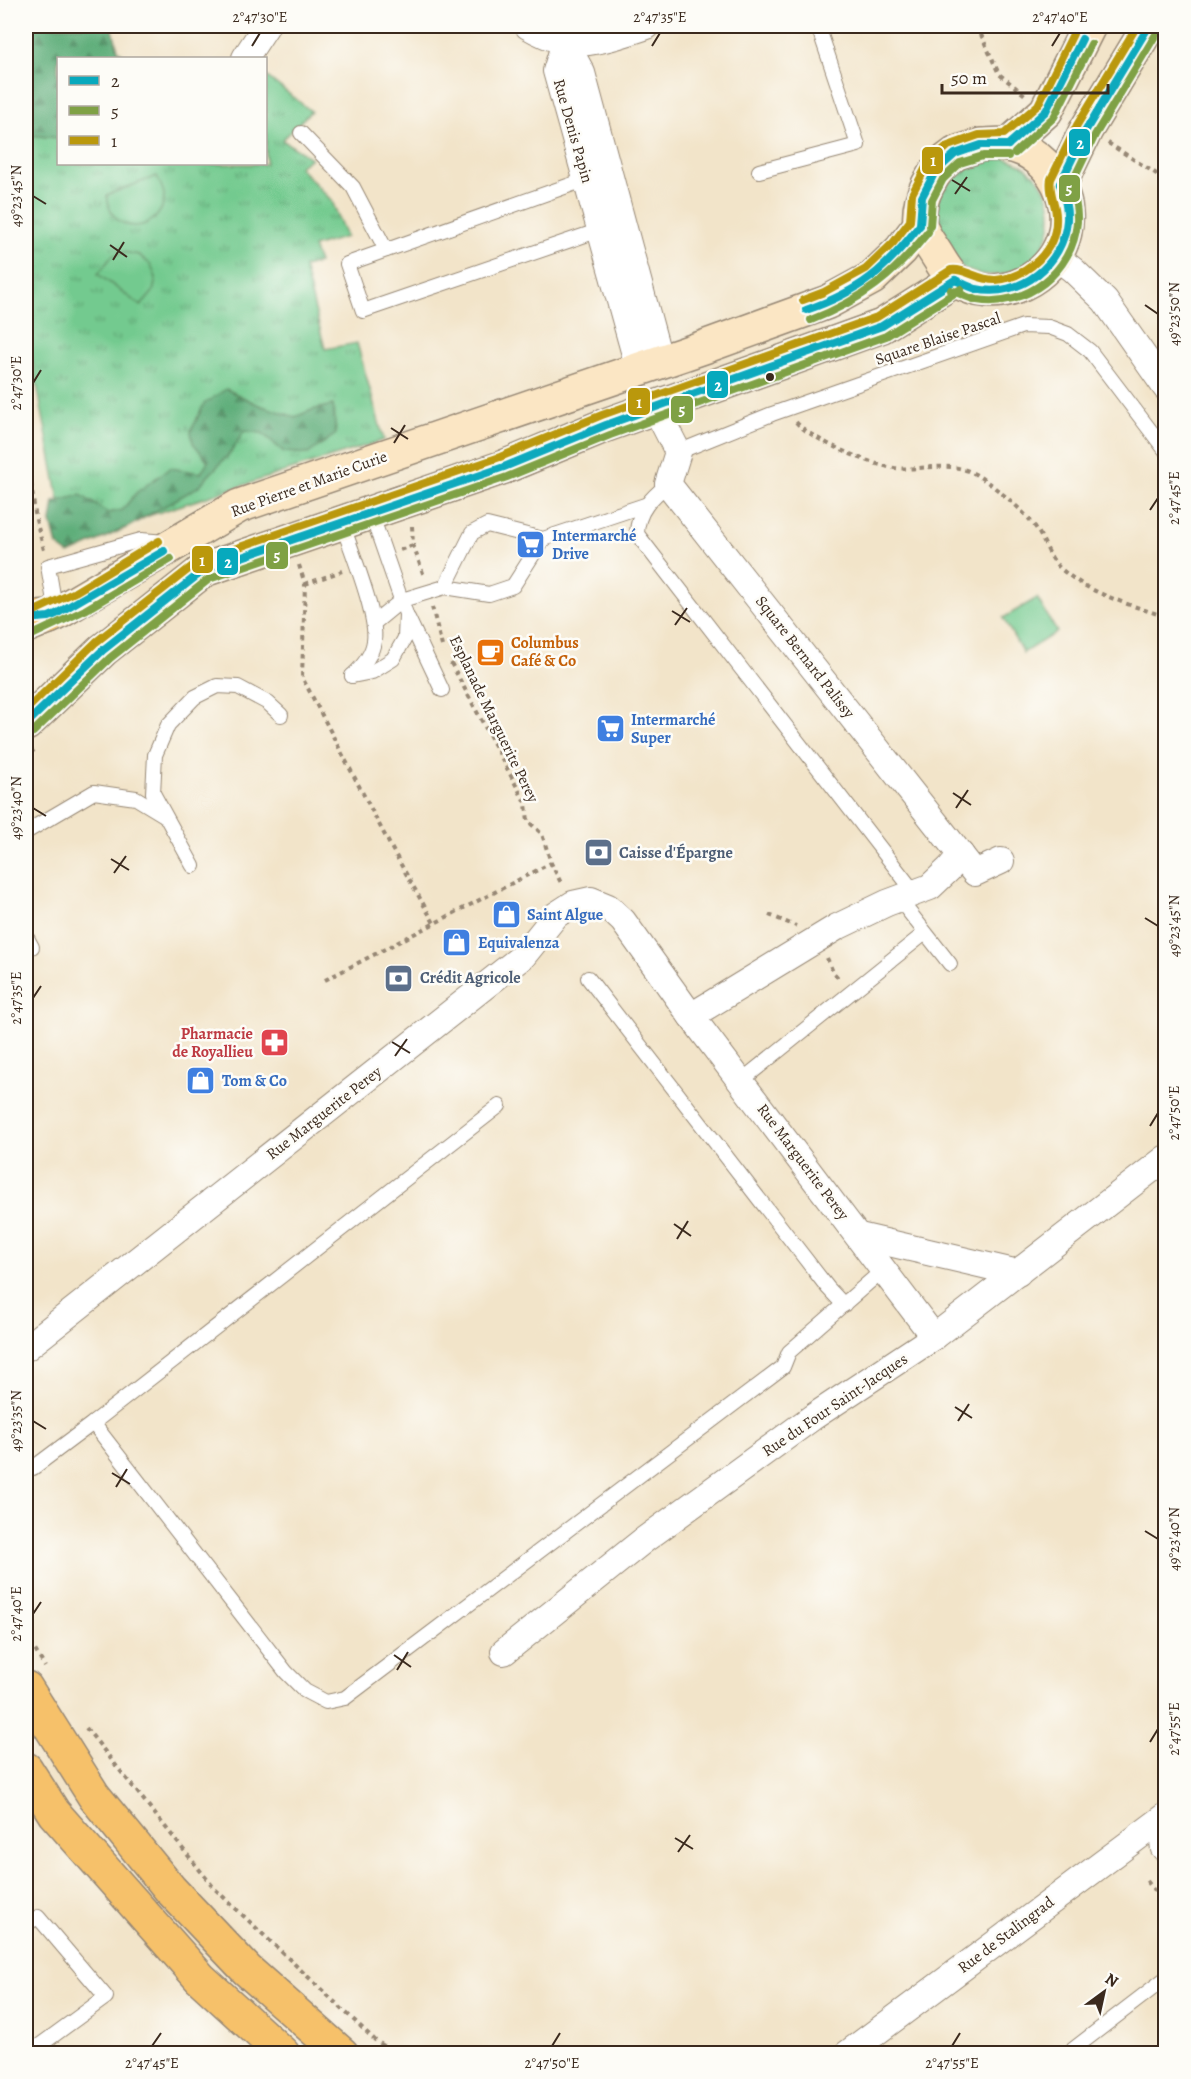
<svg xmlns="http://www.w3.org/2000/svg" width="1191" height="2079" viewBox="0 0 1191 2079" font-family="Alegreya,serif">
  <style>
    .grass { fill: url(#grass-tufts); stroke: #577a56; stroke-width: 1.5 }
    .forest { fill: url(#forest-firs); stroke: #4c6c4c; stroke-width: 1.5 }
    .green { fill: #73ca8f; stroke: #577a56; stroke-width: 1.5 }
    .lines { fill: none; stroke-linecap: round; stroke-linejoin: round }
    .service-casing { stroke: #968774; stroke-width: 16 }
    .minor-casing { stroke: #968774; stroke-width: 28 }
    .secondary-casing { stroke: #968774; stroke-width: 36 }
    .primary-casing { stroke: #968774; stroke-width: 36 }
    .path { stroke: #968774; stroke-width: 4; stroke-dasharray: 4.5 4.5; stroke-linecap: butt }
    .service { stroke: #fff; stroke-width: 14 }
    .minor { stroke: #fff; stroke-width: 26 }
    .secondary { stroke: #fbe6c4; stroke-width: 33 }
    .primary { stroke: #f6c16b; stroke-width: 33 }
    .bus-1-casing { stroke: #fdfcf7; stroke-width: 12 }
    .bus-2-casing { stroke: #fdfcf7; stroke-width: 12 }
    .bus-3-casing { stroke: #fdfcf7; stroke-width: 12 }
    .bus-1 { stroke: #07a9bd; stroke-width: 8 }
    .bus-2 { stroke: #7fa145; stroke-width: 8 }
    .bus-3 { stroke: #ba980c; stroke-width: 8 }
    .ticks { fill: none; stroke: #3b2a1e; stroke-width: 2 }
    .bus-dot { fill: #3b2a1e; stroke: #fdfcf7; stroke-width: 2 }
    .labels { text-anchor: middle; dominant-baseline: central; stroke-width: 5; stroke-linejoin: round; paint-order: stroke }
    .street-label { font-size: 16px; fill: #3b2a1e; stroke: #fdfcf7 }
    .shop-label { font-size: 16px; font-weight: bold; fill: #366cbe; stroke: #fdfcf7; text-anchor: start }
    .food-label { font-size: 16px; font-weight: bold; fill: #c56008; stroke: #fdfcf7; text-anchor: start }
    .service-label { font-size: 16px; font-weight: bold; fill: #4e5e75; stroke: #fdfcf7; text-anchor: start }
    .health-label { font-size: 16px; font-weight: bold; fill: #be3a42; stroke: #fdfcf7; text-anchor: end }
    .line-badge { stroke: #fdfcf7; stroke-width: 2 }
    .badge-label { font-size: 16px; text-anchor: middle; font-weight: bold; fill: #fff }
    .neatline { fill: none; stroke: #3b2a1e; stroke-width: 2 }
    .ticks-label { font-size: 15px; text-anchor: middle; fill: #3b2a1e }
  </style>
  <defs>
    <pattern id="grass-tufts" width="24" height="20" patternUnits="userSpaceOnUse" patternTransform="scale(1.5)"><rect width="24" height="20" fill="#73ca8f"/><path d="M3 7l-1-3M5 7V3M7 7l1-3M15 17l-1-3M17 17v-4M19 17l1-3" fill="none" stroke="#60a474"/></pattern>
    <pattern id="forest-firs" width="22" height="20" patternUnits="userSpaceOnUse" patternTransform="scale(1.5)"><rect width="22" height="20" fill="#5eae7a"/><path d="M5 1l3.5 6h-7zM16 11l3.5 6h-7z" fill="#4f8e63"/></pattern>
  </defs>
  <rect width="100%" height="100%" fill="#fdfcf7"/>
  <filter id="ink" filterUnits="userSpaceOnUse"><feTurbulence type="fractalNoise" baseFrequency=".0167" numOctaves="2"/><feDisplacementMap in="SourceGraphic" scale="12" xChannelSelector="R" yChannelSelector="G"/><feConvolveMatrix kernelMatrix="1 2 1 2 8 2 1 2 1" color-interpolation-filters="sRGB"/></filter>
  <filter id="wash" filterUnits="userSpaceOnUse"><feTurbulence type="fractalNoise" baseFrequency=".008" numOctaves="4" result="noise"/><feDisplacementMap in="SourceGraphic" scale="24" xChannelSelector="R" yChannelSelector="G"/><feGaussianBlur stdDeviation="1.35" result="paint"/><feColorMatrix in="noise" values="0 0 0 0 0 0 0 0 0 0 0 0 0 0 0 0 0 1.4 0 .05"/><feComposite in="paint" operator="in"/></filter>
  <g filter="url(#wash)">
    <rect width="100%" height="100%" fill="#f2e4c9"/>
    <!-- grass -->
    <g class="grass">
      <polygon points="26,26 82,26 129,58 58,58 58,164 266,164 266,76 311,111 282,140 311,158 299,167 332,201 346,237 313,247 319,263 304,267 325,349 357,343 384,440 67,542 26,328"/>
      <circle cx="992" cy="216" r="59"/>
    </g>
    <!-- forest -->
    <g class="forest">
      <polygon points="28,26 112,26 120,58 58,58 58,138 28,135 26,83"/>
      <polygon points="226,389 259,405 295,417 312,410 333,405 336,434 308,454 284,452 262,433 244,431 231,452 198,487 128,527 69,554 57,545 51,522 54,502 81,495 108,513 122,510 137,492 170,468 201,473 208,461 193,443 191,431 204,404"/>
    </g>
    <!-- green -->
    <g class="green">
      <path d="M157 176C159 182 163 188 164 194 166 226 123 239 110 209 108 205 108 199 107 195Z"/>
      <polygon points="124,252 139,255 151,265 156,278 153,292 141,306 98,274 112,256"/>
      <polygon points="1037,598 1057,632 1023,653 1003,618"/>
    </g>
  </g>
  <g filter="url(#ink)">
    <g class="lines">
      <defs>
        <g id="service">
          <polyline points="301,133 353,187 386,250"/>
          <polyline points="759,171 858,145 818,26"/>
          <polyline points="590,178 347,264 363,311 606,228"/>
          <polyline points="678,452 772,414 1023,326 1049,327 1068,334 1090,351 1166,451"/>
          <path d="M668 484C652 497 637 511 637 534L915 893"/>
          <path d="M342 523C351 550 378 616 374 641 372 656 362 667 352 676"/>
          <polyline points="445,587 489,594 513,586 543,539"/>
          <polyline points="56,613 48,566 141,540 166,542"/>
          <polyline points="408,618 442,690"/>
          <polyline points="374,623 402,600 445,587 472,533 487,525 543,539 645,505"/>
          <polyline points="352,676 372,672 393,659 405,638 406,614 371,513"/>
          <polyline points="26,832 94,792 136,798 164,815"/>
          <polyline points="193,866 153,793 155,755 168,725 195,697 217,686 238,687 268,703 281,715"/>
          <polyline points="899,899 950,964"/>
          <polyline points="26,936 32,947"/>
          <polyline points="588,978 828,1288 844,1305"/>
          <polyline points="741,1081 925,933"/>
          <polyline points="499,1106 93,1423 286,1672 305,1691 326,1702 345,1698 783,1367 789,1352 883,1270"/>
          <polyline points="33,1468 93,1423"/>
          <polyline points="1162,1824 1156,1832 1158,1850 1166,1859"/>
          <polyline points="26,1924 38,1917 106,1997 28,2054"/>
          <polyline points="1067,2054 1166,1978"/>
        </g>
        <g id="minor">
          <path d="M528 26C538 32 552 38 563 41 585 48 626 33 647 26"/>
          <polyline points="565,42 556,71 639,369"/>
          <polyline points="565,42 582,73 660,362"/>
          <polyline points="245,58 266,26"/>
          <polyline points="1056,257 1073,270 1105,301 1166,388"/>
          <polyline points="655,407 678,452 668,484 975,873 1001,861"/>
          <polyline points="691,1016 837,927 887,903 930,887 949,869 961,855"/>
          <polyline points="859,1236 1018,1273"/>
          <polyline points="26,1348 523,956 556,915 573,904 591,900 608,907 623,921 691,1016 934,1337"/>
          <polyline points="504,1652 644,1540 813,1417 934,1337 1166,1158"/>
          <polyline points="847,2054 1166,1816"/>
        </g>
        <g id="secondary">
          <path d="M981 145C989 145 999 143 1008 145 1053 153 1079 206 1060 247 1043 284 994 304 957 281 948 275 941 261 935 252 930 244 922 234 920 224 917 198 933 168 955 154 962 150 973 148 981 145Z"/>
          <polyline points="1008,145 1046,111 1089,26"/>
          <polyline points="1060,184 1086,130 1149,26"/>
          <polyline points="26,626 56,614 239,506 704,347 828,302 872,278 901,250 920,225"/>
          <polyline points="26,724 103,650 204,570 504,467 606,425 882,326 955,280"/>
        </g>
        <g id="primary">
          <polyline points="26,619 49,617"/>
          <polyline points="26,1688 94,1796 170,1889 247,1970 342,2054"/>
          <polyline points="26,1769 54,1813 200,1978 283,2054"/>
        </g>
      </defs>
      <!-- service casing -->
      <use href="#service" class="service-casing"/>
      <!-- minor casing -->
      <use href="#minor" class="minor-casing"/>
      <!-- secondary casing -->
      <use href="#secondary" class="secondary-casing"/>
      <!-- primary casing -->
      <use href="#primary" class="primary-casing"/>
      <!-- path -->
      <g class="path">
        <polyline points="977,26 999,74 1025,95"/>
        <polyline points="1108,143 1166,180"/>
        <path d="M796 422C810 439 871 465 894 468 920 471 950 460 975 474 992 484 1025 511 1036 528 1044 540 1049 557 1059 567 1088 594 1129 604 1166 617"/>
        <polyline points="26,448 36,520 44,550"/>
        <polyline points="412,526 413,545 424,576"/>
        <polyline points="400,550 413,545"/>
        <polyline points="299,565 305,584 302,677 391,847 434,923"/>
        <polyline points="305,584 342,571"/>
        <polyline points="432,607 442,646"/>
        <polyline points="451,663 526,804 528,821 542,834 551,863 562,885"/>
        <polyline points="26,758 34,750"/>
        <polyline points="769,915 796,926"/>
        <polyline points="827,958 833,972 840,980"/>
        <polyline points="325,980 551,863"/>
        <polyline points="26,1123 32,1134"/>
        <polyline points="26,1635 45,1667"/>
        <polyline points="86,1728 215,1889 376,2041 397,2054"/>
        <polyline points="1147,1881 1166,1906"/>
      </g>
      <!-- service -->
      <use href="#service" class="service"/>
      <!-- minor -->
      <use href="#minor" class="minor"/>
      <!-- secondary -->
      <use href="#secondary" class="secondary"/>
      <!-- primary -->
      <use href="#primary" class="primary"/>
      <defs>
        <g id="bus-1">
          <polyline points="1008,145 1046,111 1082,39"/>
          <polyline points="1060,184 1086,130 1149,26"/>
          <polyline points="920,225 922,197 935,172 955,154 981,145 1008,145"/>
          <path d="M955 280C962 283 969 287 976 289 1020 299 1064 264 1067 220 1068 208 1064 195 1060 184"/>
          <path d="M806 310C861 291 885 270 920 225"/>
          <polyline points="26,619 49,617 56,614 164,551"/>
          <polyline points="26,724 103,650 204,570 504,467 606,425 882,326 955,280"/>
        </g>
        <g id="bus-2">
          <polyline points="1015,153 1054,117 1091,44"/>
          <polyline points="1069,189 1095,135 1158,31"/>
          <polyline points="930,226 932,200 943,179 960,163 983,156 1008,156"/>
          <path d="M951 290C959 293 968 298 977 300 1026 308 1073 272 1077 222 1078 208 1074 194 1070 181"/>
          <path d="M811 320C862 300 894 275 928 232"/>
          <polyline points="30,636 85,610 171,559"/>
          <polyline points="33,732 110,658 209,579 507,477 610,435 886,336 961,289"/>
        </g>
        <g id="bus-3">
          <polyline points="803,300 824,292 866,269 893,243 910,221 912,194 926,167 948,146 979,135 1004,134 1038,105 1073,34"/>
          <polyline points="26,615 75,592 159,541"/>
          <path d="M26 710 96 642 199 561 500 457 602 415 877 317 951 270C965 268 979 281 996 280 1028 277 1058 250 1056 216 1056 204 1048 191 1051 179L1077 125 1137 26"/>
        </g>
      </defs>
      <!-- bus-1 casing -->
      <use href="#bus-1" class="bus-1-casing"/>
      <!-- bus-2 casing -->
      <use href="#bus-2" class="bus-2-casing"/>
      <!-- bus-3 casing -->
      <use href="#bus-3" class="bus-3-casing"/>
      <!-- bus-1 -->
      <use href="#bus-1" class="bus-1"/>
      <!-- bus-2 -->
      <use href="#bus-2" class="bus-2"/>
      <!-- bus-3 -->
      <use href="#bus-3" class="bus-3"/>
    </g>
  </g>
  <!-- ticks -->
  <path class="ticks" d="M252 46 260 33M652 46 660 33M1052 46 1060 33M952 180 970 191M955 194 967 177M33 196 46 204M110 245 127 257M113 260 124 242M1145 305 1158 314M33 383 41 370M391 428 408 439M394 443 405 425M1150 510 1158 498M672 611 690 622M675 625 687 608M953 793 971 805M33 808 46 816M956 808 968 790M111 859 129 870M114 873 126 856M1145 918 1158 926M33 998 41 986M392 1042 410 1053M395 1056 407 1039M1150 1126 1158 1113M674 1224 691 1236M677 1239 688 1221M955 1407 972 1418M33 1421 46 1429M958 1421 969 1404M112 1473 130 1484M116 1487 127 1469M1145 1531 1158 1539M33 1614 41 1602M394 1655 411 1667M397 1670 408 1652M1150 1742 1158 1729M675 1838 693 1849M678 1852 690 1835M152 2046 161 2033M552 2046 560 2033M952 2046 960 2033"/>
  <!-- icons -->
  <defs>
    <symbol id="supermarket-square" viewBox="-11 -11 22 22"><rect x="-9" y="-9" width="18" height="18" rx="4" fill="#3f7fe0" stroke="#fdfcf7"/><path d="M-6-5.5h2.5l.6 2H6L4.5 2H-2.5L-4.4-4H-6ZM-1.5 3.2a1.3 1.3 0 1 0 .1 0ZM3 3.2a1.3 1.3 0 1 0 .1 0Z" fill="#fff"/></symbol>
    <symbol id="cafe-square" viewBox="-11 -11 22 22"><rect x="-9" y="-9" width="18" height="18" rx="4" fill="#e8710a" stroke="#fdfcf7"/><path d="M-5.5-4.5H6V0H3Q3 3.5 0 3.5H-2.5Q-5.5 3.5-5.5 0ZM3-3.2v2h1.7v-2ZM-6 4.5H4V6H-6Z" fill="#fff"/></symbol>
    <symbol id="bank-square" viewBox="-11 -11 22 22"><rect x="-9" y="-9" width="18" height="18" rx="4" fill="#5c6f8a" stroke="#fdfcf7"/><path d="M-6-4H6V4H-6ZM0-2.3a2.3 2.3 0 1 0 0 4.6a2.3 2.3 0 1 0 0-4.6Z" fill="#fff"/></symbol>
    <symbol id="shop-square" viewBox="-11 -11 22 22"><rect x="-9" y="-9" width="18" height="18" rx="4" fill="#3f7fe0" stroke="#fdfcf7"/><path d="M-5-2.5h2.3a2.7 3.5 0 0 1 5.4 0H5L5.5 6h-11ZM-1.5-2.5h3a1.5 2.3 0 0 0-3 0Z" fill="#fff"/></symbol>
    <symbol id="pharmacy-square" viewBox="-11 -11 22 22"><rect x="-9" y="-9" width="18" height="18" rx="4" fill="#e0444e" stroke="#fdfcf7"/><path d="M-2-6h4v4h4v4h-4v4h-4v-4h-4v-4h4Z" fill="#fff"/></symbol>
  </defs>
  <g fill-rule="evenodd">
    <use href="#supermarket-square" x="514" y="528" width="33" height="33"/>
    <use href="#cafe-square" x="474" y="636" width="33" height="33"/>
    <use href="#supermarket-square" x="594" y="712" width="33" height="33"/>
    <use href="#bank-square" x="582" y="836" width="33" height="33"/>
    <use href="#shop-square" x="490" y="898" width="33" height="33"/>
    <use href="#shop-square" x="440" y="926" width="33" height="33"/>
    <use href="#bank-square" x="382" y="962" width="33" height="33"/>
    <use href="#pharmacy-square" x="258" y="1026" width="33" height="33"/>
    <use href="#shop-square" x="184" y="1064" width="33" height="33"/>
  </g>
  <!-- markers -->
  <circle class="bus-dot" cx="770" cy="377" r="5"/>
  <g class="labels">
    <!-- street labels -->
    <g class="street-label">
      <text transform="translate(573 131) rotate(74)">Rue Denis Papin</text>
      <text transform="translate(938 339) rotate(-19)">Square Blaise Pascal</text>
      <text transform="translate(309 484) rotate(-20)">Rue Pierre et Marie Curie</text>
      <text transform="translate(805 657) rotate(52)">Square Bernard Palissy</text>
      <text transform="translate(494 719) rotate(64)">Esplanade Marguerite Perey</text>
      <text transform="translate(324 1113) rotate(-38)">Rue Marguerite Perey</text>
      <text transform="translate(803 1162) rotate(53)">Rue Marguerite Perey</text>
      <text transform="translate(835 1405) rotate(-34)">Rue du Four Saint-Jacques</text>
      <text transform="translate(1006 1935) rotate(-37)">Rue de Stalingrad</text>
    </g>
    <!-- shop labels -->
    <g class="shop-label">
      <text x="552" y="536">Intermarché<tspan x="552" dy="18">Drive</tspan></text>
      <text x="631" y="720">Intermarché<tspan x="631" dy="18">Super</tspan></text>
      <text x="527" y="915">Saint Algue</text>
      <text x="478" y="943">Equivalenza</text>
      <text x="222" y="1081">Tom &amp; Co</text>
    </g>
    <!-- food labels -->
    <g class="food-label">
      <text x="511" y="643">Columbus<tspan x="511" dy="18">Café &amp; Co</tspan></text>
    </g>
    <!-- service labels -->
    <g class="service-label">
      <text x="619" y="853">Caisse d'Épargne</text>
      <text x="420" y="978">Crédit Agricole</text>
    </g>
    <!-- health labels -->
    <g class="health-label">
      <text x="253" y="1034">Pharmacie<tspan x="253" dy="18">de Royallieu</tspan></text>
    </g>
  </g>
  <g class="line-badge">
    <rect x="1068" y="128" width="23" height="29" rx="6" fill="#07a9bd"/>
    <rect x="921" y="146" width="23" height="29" rx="6" fill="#ba980c"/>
    <rect x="1058" y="174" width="23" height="29" rx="6" fill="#7fa145"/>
    <rect x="706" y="370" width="23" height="29" rx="6" fill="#07a9bd"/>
    <rect x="627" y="387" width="24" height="29" rx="6" fill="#ba980c"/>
    <rect x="670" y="395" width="24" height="29" rx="6" fill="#7fa145"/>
    <rect x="265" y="541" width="24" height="29" rx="6" fill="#7fa145"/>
    <rect x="191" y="545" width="23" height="29" rx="6" fill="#ba980c"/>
    <rect x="216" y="547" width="23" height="29" rx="6" fill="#07a9bd"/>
  </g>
  <g class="badge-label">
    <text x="1080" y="149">2</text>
    <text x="933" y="166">1</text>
    <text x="1069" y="194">5</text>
    <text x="718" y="391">2</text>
    <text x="639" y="408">1</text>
    <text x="682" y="415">5</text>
    <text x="277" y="561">5</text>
    <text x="202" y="566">1</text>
    <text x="228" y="568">2</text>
  </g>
  <!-- margin -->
  <rect width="1191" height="2079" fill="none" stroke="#fdfcf7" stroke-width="66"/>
  <!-- legend -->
  <rect x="57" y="57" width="210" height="108" fill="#fdfcf7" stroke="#afa8a0" stroke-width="1.5"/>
  <rect x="69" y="76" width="30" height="9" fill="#07a9bd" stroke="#afa8a0" stroke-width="1.5"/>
  <text x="111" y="87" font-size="18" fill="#3b2a1e">2</text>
  <rect x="69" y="106" width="30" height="9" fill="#7fa145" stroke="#afa8a0" stroke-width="1.5"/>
  <text x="111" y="117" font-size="18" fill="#3b2a1e">5</text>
  <rect x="69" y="136" width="30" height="9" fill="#ba980c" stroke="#afa8a0" stroke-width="1.5"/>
  <text x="111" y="147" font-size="18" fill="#3b2a1e">1</text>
  <!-- north arrow -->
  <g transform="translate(1104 1992) rotate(33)" stroke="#fdfcf7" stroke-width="4.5" paint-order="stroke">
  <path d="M0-4.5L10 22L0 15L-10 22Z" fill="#3b2a1e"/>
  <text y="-9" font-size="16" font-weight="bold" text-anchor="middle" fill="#3b2a1e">N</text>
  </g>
  <!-- scale -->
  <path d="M942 84v9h166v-9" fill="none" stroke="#3b2a1e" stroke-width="3"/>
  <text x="951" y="84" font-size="18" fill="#3b2a1e" stroke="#fdfcf7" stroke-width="4.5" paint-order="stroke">50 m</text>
  <rect x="33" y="33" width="1125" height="2013" class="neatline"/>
  <g class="ticks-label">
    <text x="260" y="22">2°47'30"E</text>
    <text x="660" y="22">2°47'35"E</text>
    <text x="1060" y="22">2°47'40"E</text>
    <text transform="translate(16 196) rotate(-90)" y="5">49°23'45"N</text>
    <text transform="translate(1174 314) rotate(-90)" y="5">49°23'50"N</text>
    <text transform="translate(16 383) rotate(-90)" y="5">2°47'30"E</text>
    <text transform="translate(1174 498) rotate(-90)" y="5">2°47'45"E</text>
    <text transform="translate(16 808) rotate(-90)" y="5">49°23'40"N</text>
    <text transform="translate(1174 926) rotate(-90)" y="5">49°23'45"N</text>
    <text transform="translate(16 998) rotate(-90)" y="5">2°47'35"E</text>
    <text transform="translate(1174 1113) rotate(-90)" y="5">2°47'50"E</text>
    <text transform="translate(16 1421) rotate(-90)" y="5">49°23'35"N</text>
    <text transform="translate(1174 1539) rotate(-90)" y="5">49°23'40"N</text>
    <text transform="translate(16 1614) rotate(-90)" y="5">2°47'40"E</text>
    <text transform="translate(1174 1729) rotate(-90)" y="5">2°47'55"E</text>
    <text x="152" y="2068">2°47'45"E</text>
    <text x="552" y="2068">2°47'50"E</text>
    <text x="952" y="2068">2°47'55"E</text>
  </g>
</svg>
